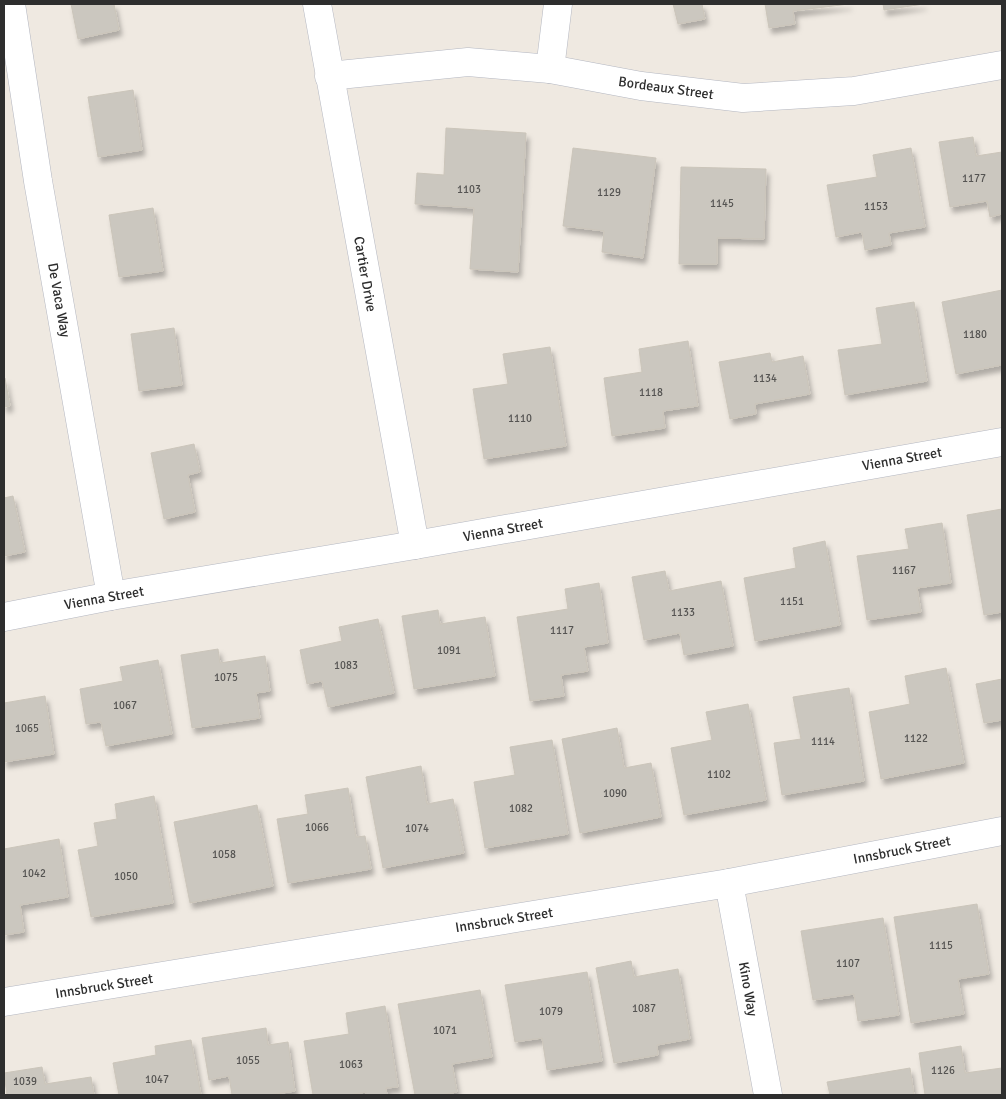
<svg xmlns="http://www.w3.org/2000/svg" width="1006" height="1099" viewBox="0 0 1006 1099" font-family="Signika,sans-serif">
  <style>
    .building { fill: #cbc7bf; stroke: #cbc5ba; filter: url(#shadow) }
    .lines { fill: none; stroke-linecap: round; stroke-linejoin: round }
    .street-casing { stroke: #b4b7c1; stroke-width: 29 }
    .street { stroke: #fff; stroke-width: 28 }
    .labels { text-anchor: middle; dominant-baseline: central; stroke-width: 5; stroke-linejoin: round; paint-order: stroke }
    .number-label { font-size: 11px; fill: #555452 }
    .street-label { font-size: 14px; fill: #2e2e2e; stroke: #fff }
  </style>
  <defs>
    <filter id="shadow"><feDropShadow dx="3" dy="5.5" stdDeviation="2.5" flood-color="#0004"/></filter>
  </defs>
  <rect width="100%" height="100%" fill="#efe9e1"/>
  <!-- building -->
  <g class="building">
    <polygon points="71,4 114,4 119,30 78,39"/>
    <polygon points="673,4 702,4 705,19 678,24"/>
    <polygon points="765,4 849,4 793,11 795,24 769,28"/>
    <polygon points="883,4 924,4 884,10"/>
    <polygon points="133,90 142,150 98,157 88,97"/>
    <polygon points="446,128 526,133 518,272 470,269 474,208 415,204 417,173 444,175"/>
    <polygon points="973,137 976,156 1002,152 1002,214 990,217 987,201 950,207 939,142"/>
    <polygon points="573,148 656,158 643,258 602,252 604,231 563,226"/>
    <polygon points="911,148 925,227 889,233 891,245 865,250 862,232 836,237 827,185 877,177 873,155"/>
    <polygon points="681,167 766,169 764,239 717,238 717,264 679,264"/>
    <polygon points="153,208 163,271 119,277 109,215"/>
    <polygon points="1002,290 1002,365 956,374 942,302"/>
    <polygon points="914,302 927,381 845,395 838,350 882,344 876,308"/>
    <polygon points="174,328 182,385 139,391 131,334"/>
    <polygon points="688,341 698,406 663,411 665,428 612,436 604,378 642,372 639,349"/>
    <polygon points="550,347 566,446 484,459 473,389 508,384 503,354"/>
    <polygon points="770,353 772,362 803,356 810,394 755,404 756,414 730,419 719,362"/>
    <polygon points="5,378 10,406 4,407 4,379"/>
    <polygon points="194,444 200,472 188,475 195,512 164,519 151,453"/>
    <polygon points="13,496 25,552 4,556 4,498"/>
    <polygon points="1002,509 1002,612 984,615 967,515"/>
    <polygon points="942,523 951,583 917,588 921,612 867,620 857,556 909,549 905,529"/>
    <polygon points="825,541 840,625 755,641 744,578 796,568 793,548"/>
    <polygon points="665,571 669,591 721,581 733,646 684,655 680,633 644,640 632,577"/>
    <polygon points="599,583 608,643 584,647 588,671 561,675 564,696 530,701 517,617 568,609 565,589"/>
    <polygon points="438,610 440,624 485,617 495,676 414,689 402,616"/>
    <polygon points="378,619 394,693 328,707 322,681 307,684 300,650 342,641 339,627"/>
    <polygon points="218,649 220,663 265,656 270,691 256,693 260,718 192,728 181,655"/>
    <polygon points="158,660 172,734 106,746 101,722 86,724 80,689 123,681 120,667"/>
    <polygon points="946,668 964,763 881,779 869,712 910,704 905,676"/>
    <polygon points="1002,679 1002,720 984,723 976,684"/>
    <polygon points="849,688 864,781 782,795 774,743 801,739 793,697"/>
    <polygon points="45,696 54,754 4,762 4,703"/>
    <polygon points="748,704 766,800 684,815 671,748 712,740 706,712"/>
    <polygon points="617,728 624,768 651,763 661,817 580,833 562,739"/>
    <polygon points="552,740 568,834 485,848 474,782 515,775 510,747"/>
    <polygon points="421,766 427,804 453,799 464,853 383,868 366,777"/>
    <polygon points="348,788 356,837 365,836 371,869 288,883 277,819 308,814 305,795"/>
    <polygon points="154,796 173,903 91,917 78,850 98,846 94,823 117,819 115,804"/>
    <polygon points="257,805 273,886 190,903 174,822"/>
    <polygon points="59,839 68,897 20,905 24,932 4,935 4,849"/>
    <polygon points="977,904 989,974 958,979 964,1014 911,1023 894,917"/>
    <polygon points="883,918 899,1015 858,1021 854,994 813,1000 801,931"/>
    <polygon points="631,961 634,977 678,969 690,1039 657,1045 658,1055 614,1063 596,968"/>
    <polygon points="587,972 602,1061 547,1070 542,1038 515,1042 505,985"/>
    <polygon points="480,990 492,1057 452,1064 457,1092 441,1095 415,1095 398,1004"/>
    <polygon points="385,1006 398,1087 386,1088 387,1095 366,1095 366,1092 349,1095 313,1095 304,1041 349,1034 346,1013"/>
    <polygon points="266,1028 268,1045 288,1042 295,1091 270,1095 232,1095 229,1076 209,1080 202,1038"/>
    <polygon points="191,1040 201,1095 119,1095 113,1063 156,1055 155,1046"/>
    <polygon points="961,1046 965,1073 1002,1068 1002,1095 925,1095 919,1053"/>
    <polygon points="42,1067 45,1084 91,1077 94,1095 7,1095 4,1073"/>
    <polygon points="910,1068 914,1095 830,1095 827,1082"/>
  </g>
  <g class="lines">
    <defs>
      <g id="street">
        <polyline points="11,4 38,181 111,596"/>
        <polyline points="317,4 415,545"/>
        <polyline points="550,69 558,4"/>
        <polyline points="329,76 468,62 550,69 641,86 743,98 854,91 1002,65"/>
        <polyline points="4,617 111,596 415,545 1002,442"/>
        <polyline points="729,883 768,1095"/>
        <polyline points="4,1002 729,883 1002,831"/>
      </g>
    </defs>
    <!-- street casing -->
    <use href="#street" class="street-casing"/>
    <!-- street -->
    <use href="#street" class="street"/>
  </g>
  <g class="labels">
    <!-- number labels -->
    <g class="number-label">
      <text x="974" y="178">1177</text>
      <text x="469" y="189">1103</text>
      <text x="609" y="192">1129</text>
      <text x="722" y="203">1145</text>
      <text x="876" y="206">1153</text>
      <text x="975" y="334">1180</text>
      <text x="765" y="378">1134</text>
      <text x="651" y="392">1118</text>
      <text x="520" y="418">1110</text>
      <text x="904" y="570">1167</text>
      <text x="792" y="601">1151</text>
      <text x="683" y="612">1133</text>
      <text x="562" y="630">1117</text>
      <text x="449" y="650">1091</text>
      <text x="346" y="665">1083</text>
      <text x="226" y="677">1075</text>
      <text x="125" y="705">1067</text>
      <text x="27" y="728">1065</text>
      <text x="916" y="738">1122</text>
      <text x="823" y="741">1114</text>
      <text x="719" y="774">1102</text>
      <text x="615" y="793">1090</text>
      <text x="521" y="808">1082</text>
      <text x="317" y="827">1066</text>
      <text x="417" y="828">1074</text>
      <text x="224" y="854">1058</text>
      <text x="34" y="873">1042</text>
      <text x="126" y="876">1050</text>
      <text x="941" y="945">1115</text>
      <text x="848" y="963">1107</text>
      <text x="644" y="1008">1087</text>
      <text x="551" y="1011">1079</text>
      <text x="445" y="1030">1071</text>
      <text x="248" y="1060">1055</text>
      <text x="351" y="1064">1063</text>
      <text x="943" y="1070">1126</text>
      <text x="157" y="1079">1047</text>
      <text x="25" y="1081">1039</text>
    </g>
    <!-- street labels -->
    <g class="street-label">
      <text transform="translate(666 88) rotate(8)">Bordeaux Street</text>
      <text transform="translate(365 274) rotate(80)">Cartier Drive</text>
      <text transform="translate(59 300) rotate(80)">De Vaca Way</text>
      <text transform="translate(902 459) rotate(-10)">Vienna Street</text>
      <text transform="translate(503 530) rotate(-10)">Vienna Street</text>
      <text transform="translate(104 598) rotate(-10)">Vienna Street</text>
      <text transform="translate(902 850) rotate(-11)">Innsbruck Street</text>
      <text transform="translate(504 920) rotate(-9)">Innsbruck Street</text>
      <text transform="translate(104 986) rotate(-9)">Innsbruck Street</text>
      <text transform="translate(748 989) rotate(80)">Kino Way</text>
    </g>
  </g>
  <!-- border -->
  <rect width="1006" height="1099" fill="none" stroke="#2e2e2e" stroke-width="10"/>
</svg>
